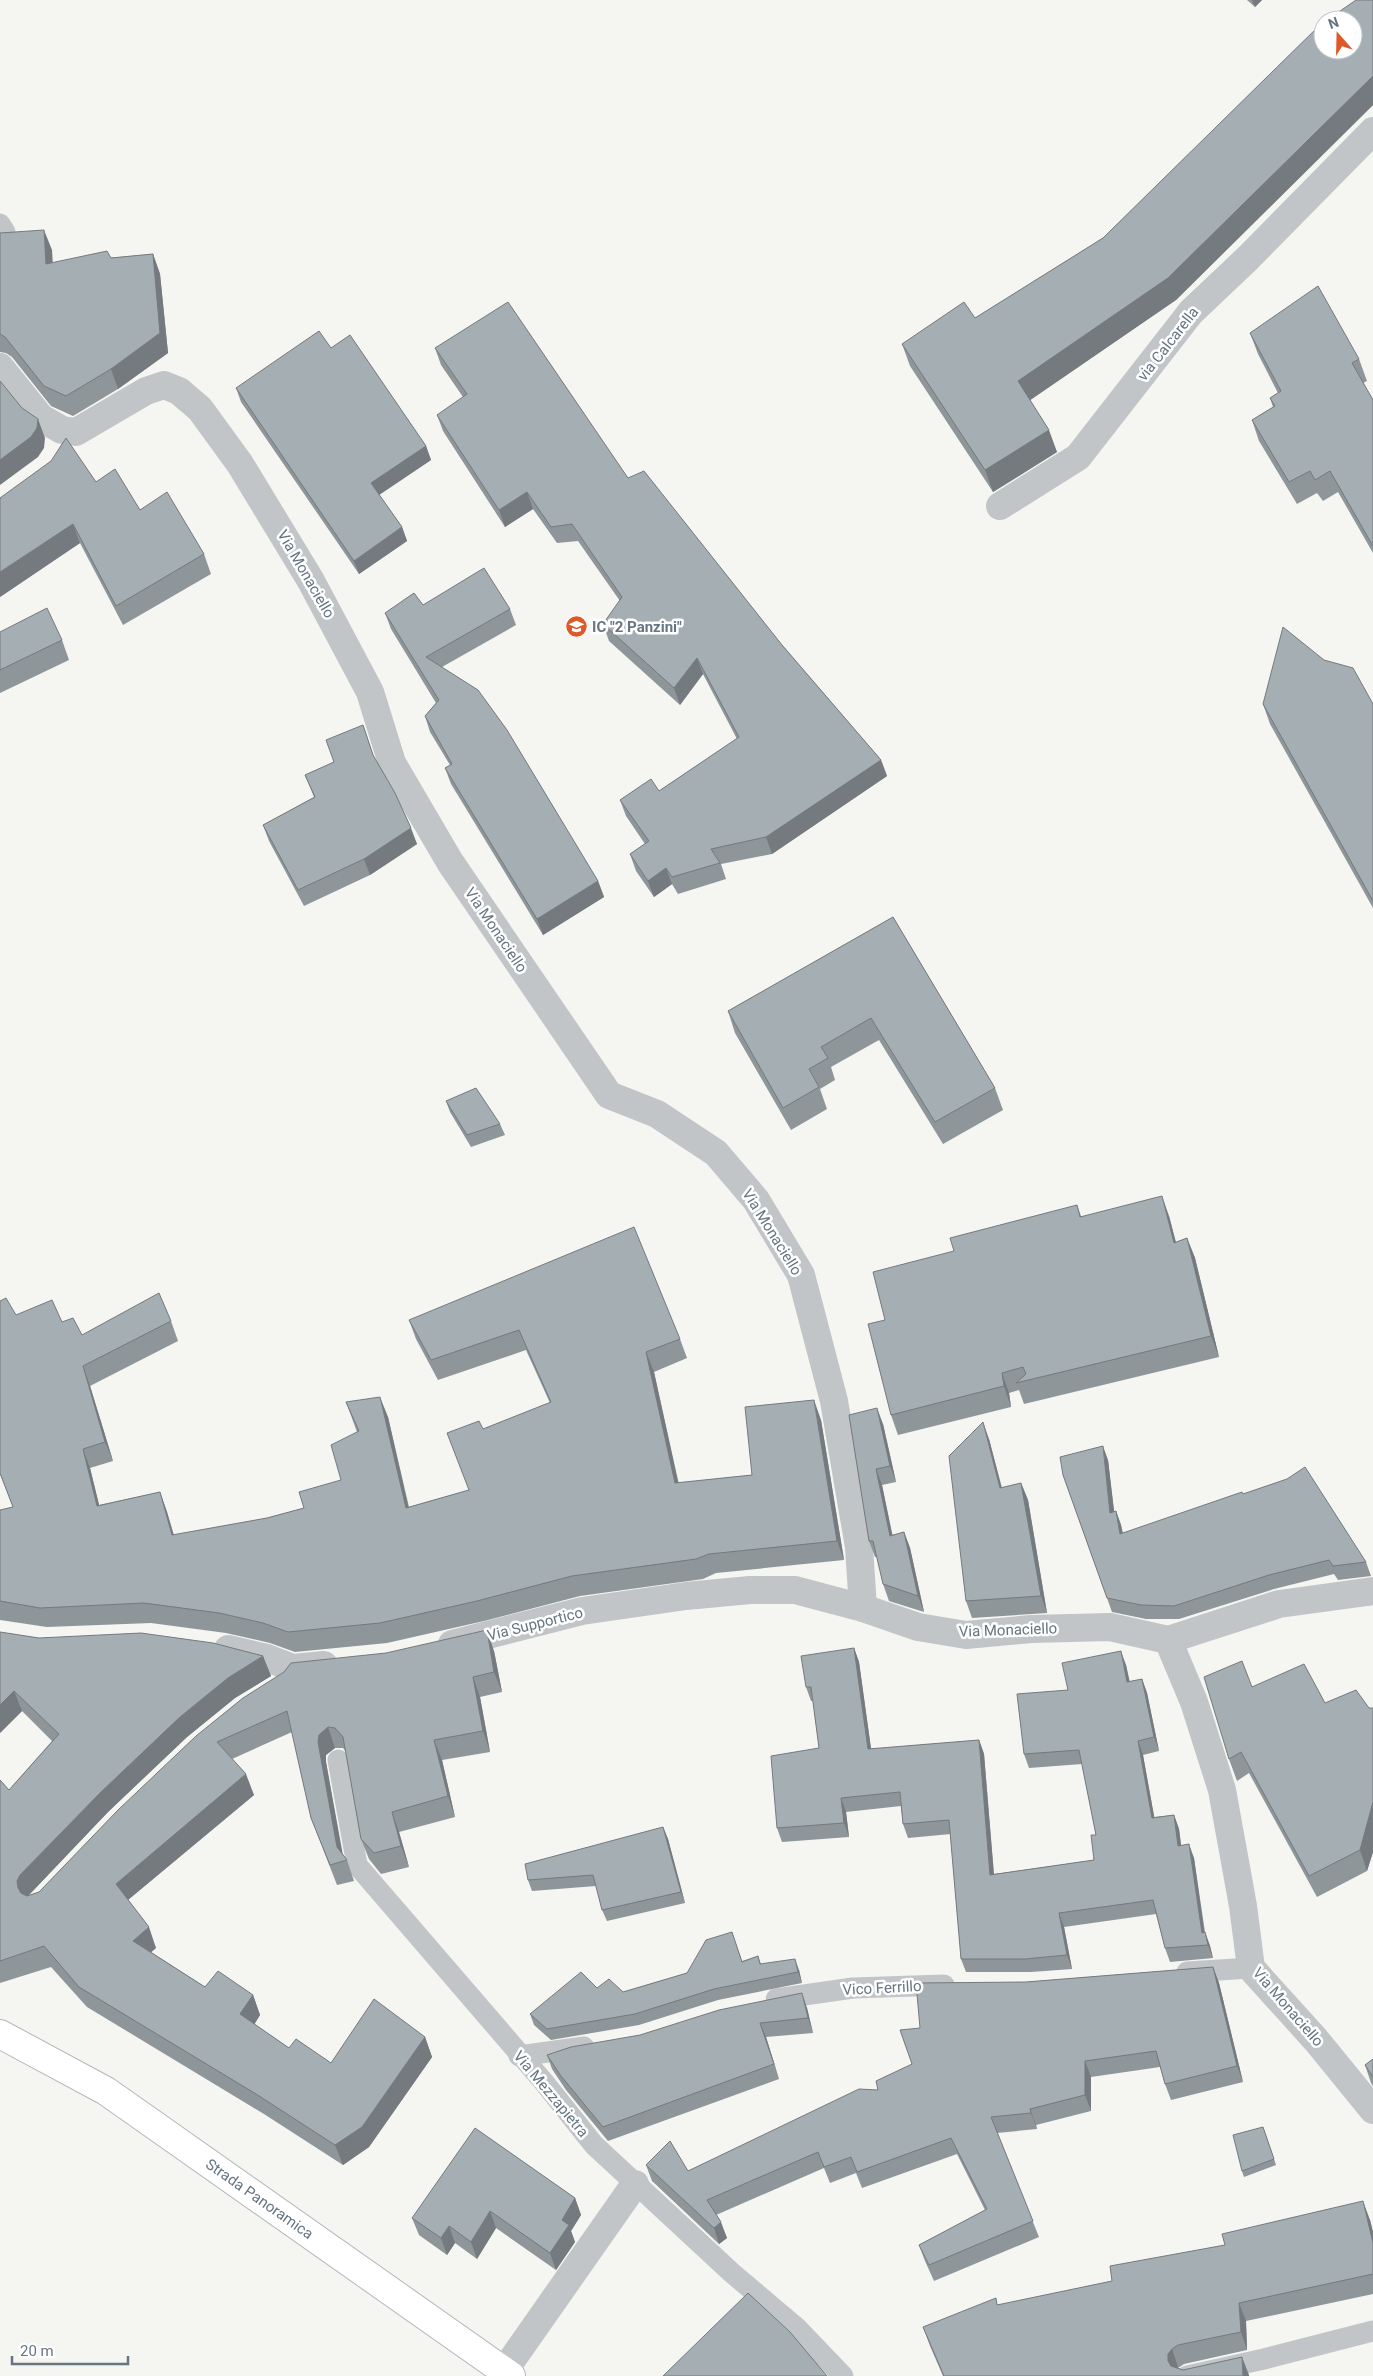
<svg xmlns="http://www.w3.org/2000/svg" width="1373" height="2376" viewBox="0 0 1373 2376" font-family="Roboto,sans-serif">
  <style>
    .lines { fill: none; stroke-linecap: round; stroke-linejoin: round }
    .secondary-casing { stroke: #b3b8bc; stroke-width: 30 }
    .service { stroke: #c1c5c8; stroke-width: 21 }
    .minor { stroke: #c1c5c8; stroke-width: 28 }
    .secondary { stroke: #fff; stroke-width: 28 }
    .wall { fill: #8e969a }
    .shaded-wall { fill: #747a7d }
    .building { fill: #a5aeb3; stroke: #747a7d }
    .labels { text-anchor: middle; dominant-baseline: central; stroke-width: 5; stroke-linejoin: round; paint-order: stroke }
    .street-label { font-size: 15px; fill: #657582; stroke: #fff }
    .poi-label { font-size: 15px; font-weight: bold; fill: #657582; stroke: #fff; text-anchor: start }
  </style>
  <rect width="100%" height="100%" fill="#f5f5f2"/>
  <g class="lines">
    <defs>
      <g id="secondary">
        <path id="s1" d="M0 2034 106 2091 511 2376"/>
      </g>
    </defs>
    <!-- secondary casing -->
    <use href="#secondary" class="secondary-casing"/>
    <!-- service -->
    <g class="service">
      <polyline points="0,224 5,232 0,233"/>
      <polyline points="338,1760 357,1865 543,2081 594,2145 732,2273 797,2328 843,2376"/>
      <polyline points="1187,1972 1251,1968"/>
      <polyline points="776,1999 853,1988 944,1985"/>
      <polyline points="519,2056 584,2047"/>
      <polyline points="1187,2376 1264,2359 1373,2331"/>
    </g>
    <!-- minor -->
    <g class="minor">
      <polyline points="0,367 41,418 62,430 76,432 146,391 164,385 179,391 200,409 240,464 311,581 370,692 392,763 450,862 609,1095 657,1114 716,1153 756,1200 801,1275 834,1401 859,1547 863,1608 918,1627 966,1635 1031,1629 1110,1627 1168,1640 1194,1702 1222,1790 1243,1906 1251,1968 1316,2040 1373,2110"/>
      <polyline points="1000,506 1078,457 1191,312 1248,258 1373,131"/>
      <polyline points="1168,1640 1279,1604 1373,1591"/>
      <polyline points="452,1644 582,1611 686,1596 750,1590 795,1590 863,1608"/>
      <polyline points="228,1649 267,1658 293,1668 324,1665"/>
      <polyline points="504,2371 635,2184"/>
    </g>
    <!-- secondary -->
    <use href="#secondary" class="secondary"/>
  </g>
  <!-- wall -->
  <g class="wall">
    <polygon points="1247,0 1262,0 1255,7"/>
    <polygon points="1373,0 1373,105 1176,300 1030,400 1057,452 993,492 910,366 902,344 975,318 1103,238"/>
    <polygon points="0,233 52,250 52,263 153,254 160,274 168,353 118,389 73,416 51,406 12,357 6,353 0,352"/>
    <polygon points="1250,333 1359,359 1367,381 1363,383 1373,400 1373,553 1338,492 1323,501 1317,493 1297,504 1259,441 1252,420 1273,407 1270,398 1278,393 1258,354"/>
    <polygon points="331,348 426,446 431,460 379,495 402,527 407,541 359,574 241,402 236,388"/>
    <polygon points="435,348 628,478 782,645 881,760 887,776 772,854 721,864 726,879 678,894 672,884 654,897 636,871 630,854 645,844 626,816 620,800 659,791 737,739 703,674 680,705 609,641 603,624 620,601 578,541 557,543 533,509 505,527 443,431 437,415 463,397 441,365"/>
    <polygon points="96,482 140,510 204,554 211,574 123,625 80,543 0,597"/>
    <polygon points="423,605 510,609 516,625 442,667 598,881 604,897 543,935 451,784 445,768 450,765 430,732 425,716 436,703 391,629 385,613"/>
    <polygon points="0,632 62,640 69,660 0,693"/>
    <polygon points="1263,704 1373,704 1373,908 1270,724"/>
    <polygon points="363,725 374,757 417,844 370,875 304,906 269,841 263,825 314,797 305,775 334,762"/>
    <polygon points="893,917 995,1088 1003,1110 943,1144 879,1040 831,1067 835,1080 820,1089 827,1109 791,1130 735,1033 728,1011"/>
    <polygon points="446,1101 500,1124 505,1135 471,1147 450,1112"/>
    <polygon points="1077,1205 1081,1216 1169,1216 1176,1242 1187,1238 1195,1258 1219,1357 1024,1404 1019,1390 1009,1393 1011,1407 898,1435 891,1415 885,1320 954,1251"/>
    <polygon points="0,1301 16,1315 62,1322 82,1335 171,1321 178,1341 90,1386 113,1461 90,1468 99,1505 160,1492 167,1512 174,1535 267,1518 304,1508 341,1480 357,1432 346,1402 388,1417 409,1507 469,1490 483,1429 550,1403 526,1350 438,1380 416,1339 409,1320 680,1339 687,1358 654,1372 678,1483 752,1475 821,1420 844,1560 716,1573 703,1579 580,1596 484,1621 387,1643 295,1652 270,1643 226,1633 151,1623 47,1627 0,1620 0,1510 13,1507 0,1474"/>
    <polygon points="849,1415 883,1424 896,1482 882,1485 892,1535 904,1532 910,1548 924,1612 889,1601 883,1584 877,1557 875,1557 869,1541"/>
    <polygon points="989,1439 1002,1488 1021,1483 1028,1500 1047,1613 972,1618 966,1601"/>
    <polygon points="1108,1460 1114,1512 1116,1511 1121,1525 1123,1533 1243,1494 1366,1562 1371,1576 1338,1580 1334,1574 1274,1589 1179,1619 1146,1619 1112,1612 1063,1475"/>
    <polygon points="0,1632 39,1638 263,1656 271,1676 235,1698 187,1737 108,1812 28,1896 39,1892 196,1736 494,1651 502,1692 480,1697 490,1752 442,1760 455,1817 399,1832 409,1867 381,1874 369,1859 361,1839 346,1752 343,1748 335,1748 326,1755 326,1762 342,1854 347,1860 354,1881 337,1885 311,1818 292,1732 232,1759 254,1795 128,1900 156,1948 151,1952 205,1987 253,1995 260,2015 254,2024 289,2048 331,2063 425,2037 432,2057 369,2147 343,2165 264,2114 87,2007 51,1967 0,1983 0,1780 9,1790 52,1741 22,1711 0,1733"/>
    <polygon points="854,1648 859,1662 871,1749 979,1740 984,1754 994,1874 1094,1860 1096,1835 1082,1764 1029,1768 1024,1754 1068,1690 1126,1665 1130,1682 1142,1679 1147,1693 1159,1751 1143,1755 1154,1817 1174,1815 1179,1829 1181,1846 1194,1858 1205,1932 1210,1946 1213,1958 1170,1962 1165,1948 1156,1914 1064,1927 1072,1969 1031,1972 966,1972 961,1959 951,1834 908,1838 903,1824 901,1806 846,1812 849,1837 782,1842 777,1828 819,1748 813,1701 811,1701 806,1687"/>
    <polygon points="1252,1687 1325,1703 1369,1708 1373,1708 1373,1852 1367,1871 1317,1897 1249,1773 1237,1781 1229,1759"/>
    <polygon points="663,1827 668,1839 685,1903 607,1921 602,1910 596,1886 532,1891 528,1880"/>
    <polygon points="732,1932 742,1961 758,1956 761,1964 799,1970 802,1983 718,2000 639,2025 551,2040 534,2025 530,2014 597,1988 623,1992 687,1973"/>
    <polygon points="1213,1967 1219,1983 1243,2082 1171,2100 1165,2084 1160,2067 1091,2077 1091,2111 1036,2125 1037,2129 997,2133 1039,2237 934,2281 925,2261 919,2245 985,2210 957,2154 862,2188 856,2173 830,2183 824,2168 716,2215 727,2238 719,2244 652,2181 646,2165 688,2171 878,2090 912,2064 920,2028 1026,1982"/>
    <polygon points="807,2008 813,2033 766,2037 779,2079 608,2141 566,2090 552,2069 547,2055"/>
    <polygon points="1373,2059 1373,2086 1371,2083 1365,2065"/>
    <polygon points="1263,2127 1276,2165 1244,2177 1242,2171"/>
    <polygon points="575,2198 581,2215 571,2231 575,2242 556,2270 496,2228 477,2259 455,2243 447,2255 419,2235 412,2218"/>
    <polygon points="1370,2220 1373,2232 1373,2294 1246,2321 1247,2350 1184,2364 1178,2368 1183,2370 1249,2376 943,2376 930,2346 923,2327 999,2305 1112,2281"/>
  </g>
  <!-- shaded-wall -->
  <g class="shaded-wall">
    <polygon points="1252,0 1262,0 1255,7"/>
    <polygon points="1373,76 1373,105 1176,300 1026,403 1018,381"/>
    <polygon points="44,230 52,250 54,284 46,264"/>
    <polygon points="153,254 160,274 168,353 118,389 111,369"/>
    <polygon points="38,419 45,438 44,448 38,457 0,485 0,460"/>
    <polygon points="1049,430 1057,452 993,492 985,470"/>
    <polygon points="426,446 431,460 376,497 371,483"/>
    <polygon points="527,492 533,509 505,527 499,510"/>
    <polygon points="73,524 80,543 0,597 0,572"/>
    <polygon points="402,527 407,541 359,574 354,561"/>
    <polygon points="697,658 703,674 680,705 674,688"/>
    <polygon points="881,760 887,776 772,854 766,837"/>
    <polygon points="411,828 417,844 370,875 364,859"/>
    <polygon points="666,868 672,884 654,897 648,881"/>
    <polygon points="598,881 604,897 543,935 537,919"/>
    <polygon points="1162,1196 1169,1216 1181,1263 1174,1243"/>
    <polygon points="1187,1238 1195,1258 1219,1357 1211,1336"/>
    <polygon points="646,1352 654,1372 683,1503 675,1483"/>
    <polygon points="83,1366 90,1386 113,1461 105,1442"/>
    <polygon points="1002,1373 1009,1393 1011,1407 1004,1386"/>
    <polygon points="380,1397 388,1417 413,1528 406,1508"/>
    <polygon points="814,1400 821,1420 844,1560 837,1541"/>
    <polygon points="877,1408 883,1424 896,1482 890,1466"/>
    <polygon points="983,1422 989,1439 1006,1505 1000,1488"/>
    <polygon points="1103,1446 1108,1460 1116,1527 1110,1513"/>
    <polygon points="83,1449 90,1468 104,1525 97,1506"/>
    <polygon points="876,1469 882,1485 896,1552 890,1536"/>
    <polygon points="1021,1483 1028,1500 1047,1613 1041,1596"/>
    <polygon points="160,1492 167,1512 179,1555 172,1535"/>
    <polygon points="1116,1511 1121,1525 1125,1548 1120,1534"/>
    <polygon points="904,1532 910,1548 924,1612 918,1596"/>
    <polygon points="487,1630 494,1651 502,1692 494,1672"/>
    <polygon points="854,1648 859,1662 873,1763 868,1749"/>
    <polygon points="1121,1651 1126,1665 1132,1696 1127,1682"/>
    <polygon points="263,1656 271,1676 235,1698 187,1737 108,1812 28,1896 25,1901 18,1888 17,1881 20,1875 101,1792 180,1717 228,1678"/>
    <polygon points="473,1677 480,1697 490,1752 483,1731"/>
    <polygon points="1142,1679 1147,1693 1159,1751 1154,1737"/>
    <polygon points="14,1691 22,1711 0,1733 0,1705"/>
    <polygon points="328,1727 335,1748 326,1755 326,1762 344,1861 337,1847 318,1742 319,1735"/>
    <polygon points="434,1740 442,1760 455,1817 448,1796"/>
    <polygon points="979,1740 984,1754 995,1889 990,1875"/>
    <polygon points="1138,1741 1143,1755 1157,1832 1152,1818"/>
    <polygon points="246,1774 254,1795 123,1904 116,1884"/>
    <polygon points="841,1798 846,1812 849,1837 844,1823"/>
    <polygon points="1373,1802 1373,1852 1367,1871 1360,1850"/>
    <polygon points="392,1812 399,1832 409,1867 401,1846"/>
    <polygon points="1174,1815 1179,1829 1183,1860 1178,1846"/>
    <polygon points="663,1827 668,1839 685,1903 681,1892"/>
    <polygon points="1189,1844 1194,1858 1206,1945 1202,1933"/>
    <polygon points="1059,1913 1064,1927 1072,1969 1067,1955"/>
    <polygon points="149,1927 156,1948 141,1961 133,1941"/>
    <polygon points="1205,1932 1210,1946 1213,1958 1208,1945"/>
    <polygon points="795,1959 799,1970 802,1983 798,1972"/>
    <polygon points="1213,1967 1219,1983 1243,2082 1237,2066"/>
    <polygon points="802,1993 807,2008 813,2033 808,2018"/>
    <polygon points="253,1995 260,2015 248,2035 240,2014"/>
    <polygon points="760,2023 766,2037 779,2079 774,2064"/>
    <polygon points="425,2037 432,2057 369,2147 343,2165 335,2145"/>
    <polygon points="1085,2061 1091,2077 1091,2111 1085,2095"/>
    <polygon points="1030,2109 1036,2125 1037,2129 1031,2113"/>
    <polygon points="575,2198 581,2215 571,2231 575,2242 556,2270 550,2253 562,2220"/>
    <polygon points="1363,2201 1370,2220 1373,2232 1373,2243"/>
    <polygon points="490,2211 496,2228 477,2259 471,2242"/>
    <polygon points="721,2222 727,2238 719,2244 714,2228"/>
    <polygon points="449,2226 455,2243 447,2255 441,2238"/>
    <polygon points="1239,2303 1246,2321 1247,2350 1241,2332"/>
    <polygon points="1172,2349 1178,2367 1175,2373 1168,2361 1168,2354"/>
    <polygon points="1242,2357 1249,2375 1249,2376 1243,2376"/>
  </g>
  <!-- building -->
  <g class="building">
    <polygon points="1356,0 1373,0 1373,76 1168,278 1018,381 1049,430 985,470 902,344 964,302 975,318 1103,238 1323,22 1323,50 1353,50 1353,20 1327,20"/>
    <polygon points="44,230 46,264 107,251 111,258 153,254 160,333 111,369 66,396 44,386 5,337 0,334 0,233"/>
    <polygon points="1318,286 1359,359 1352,363 1373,400 1373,546 1330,471 1315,480 1310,471 1289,482 1252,420 1275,406 1270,398 1281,391 1250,333"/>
    <polygon points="508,302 628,478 644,471 782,645 881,760 766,837 711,849 720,863 672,877 666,868 648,881 630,854 649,841 620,800 651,779 659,791 739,737 697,658 674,688 603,624 622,597 572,524 551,527 527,492 499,510 437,415 467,394 435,348"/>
    <polygon points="319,331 331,348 350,335 426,446 371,483 402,527 354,561 236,388"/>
    <polygon points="0,381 22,408 38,419 37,428 31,437 0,460"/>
    <polygon points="66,438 96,482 115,469 140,510 167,492 204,554 116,606 73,524 0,572 0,498 51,461"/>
    <polygon points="484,568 510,609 426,657 478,690 507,730 598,881 537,919 445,768 452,764 425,716 439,700 385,613 414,593 423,605"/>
    <polygon points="47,608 62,640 0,670 0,632"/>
    <polygon points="1283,627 1324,660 1353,668 1373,704 1373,901 1263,704"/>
    <polygon points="363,725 373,755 395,793 411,828 364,859 298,890 263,825 315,797 305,775 334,762 326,740"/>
    <polygon points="893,917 995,1088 935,1122 871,1018 821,1047 828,1058 809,1069 819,1087 783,1108 728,1011"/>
    <polygon points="476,1088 500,1124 467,1135 446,1101"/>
    <polygon points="1162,1196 1174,1243 1187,1238 1211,1336 1016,1383 1026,1374 1023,1367 1002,1373 1004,1386 891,1415 868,1324 885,1320 873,1272 954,1251 950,1238 1077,1205 1080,1217"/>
    <polygon points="634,1227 680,1339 646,1352 675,1483 752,1475 745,1407 814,1400 837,1541 709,1554 696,1559 572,1576 477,1601 380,1623 288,1632 263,1623 219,1613 144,1603 40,1608 0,1601 0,1510 13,1507 0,1473 0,1301 6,1298 16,1315 52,1300 62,1322 73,1318 82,1335 159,1293 171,1321 83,1366 105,1442 83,1449 97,1506 160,1492 172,1535 267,1518 304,1508 299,1492 341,1480 331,1445 359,1431 346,1402 380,1397 406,1508 469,1490 447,1433 479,1421 483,1429 551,1402 519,1330 431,1360 409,1320"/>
    <polygon points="877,1408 890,1466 876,1469 890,1536 904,1532 918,1596 883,1584 873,1541 869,1541 849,1415"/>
    <polygon points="983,1422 1000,1488 1021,1483 1041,1596 966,1601 949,1456"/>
    <polygon points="1103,1446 1110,1513 1116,1511 1120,1534 1242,1492 1243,1494 1287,1479 1305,1467 1366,1562 1333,1566 1329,1560 1269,1575 1174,1606 1141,1605 1107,1598 1063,1475 1060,1457"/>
    <polygon points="487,1630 494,1672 473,1677 483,1731 434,1740 448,1796 392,1812 401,1846 374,1853 361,1839 343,1737 335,1728 328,1727 319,1735 318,1742 337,1847 347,1860 330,1865 311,1818 287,1711 217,1742 246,1774 116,1884 149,1927 133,1941 205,1987 218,1971 253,1995 240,2014 289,2048 296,2039 331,2063 374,1999 425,2037 362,2127 335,2145 256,2094 79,1987 44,1946 0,1961 0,1780 9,1790 59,1734 14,1691 0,1705 0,1632 39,1638 141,1633 213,1643 263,1656 228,1678 180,1717 101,1792 20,1875 17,1881 18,1888 21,1893 27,1896 39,1892 118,1810 196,1736 243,1698 284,1672 291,1663 386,1653"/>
    <polygon points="854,1648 868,1749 979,1740 990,1875 1094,1860 1091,1835 1096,1835 1079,1750 1024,1754 1017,1694 1068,1690 1062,1663 1121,1651 1127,1682 1142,1679 1154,1737 1138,1741 1152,1818 1174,1815 1178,1846 1189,1844 1202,1933 1205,1932 1208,1945 1165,1948 1153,1900 1059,1913 1067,1955 1025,1959 961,1959 949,1820 903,1824 900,1792 841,1798 844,1823 777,1828 771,1756 819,1748 811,1687 806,1687 801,1656"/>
    <polygon points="1242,1661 1252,1687 1304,1664 1325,1703 1356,1690 1369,1708 1373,1708 1373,1802 1360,1850 1309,1876 1241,1752 1229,1759 1204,1677"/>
    <polygon points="663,1827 681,1892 602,1910 593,1875 528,1880 525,1864"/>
    <polygon points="732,1932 742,1962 758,1956 760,1964 795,1959 798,1972 714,1989 635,2014 547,2029 530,2014 581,1972 597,1988 609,1979 623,1992 687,1973 706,1940"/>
    <polygon points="1213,1967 1237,2066 1165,2084 1156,2051 1085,2061 1085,2095 1030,2109 1031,2113 991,2117 1033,2221 929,2265 919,2245 987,2209 951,2138 857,2172 851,2157 824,2167 818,2152 707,2200 721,2222 714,2228 646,2165 670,2141 688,2171 859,2089 878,2090 876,2081 912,2064 900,2030 920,2028 916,1983 1026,1982"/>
    <polygon points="802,1993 808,2018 760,2023 774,2064 603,2127 561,2076 547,2055 571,2047 640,2035 719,2010"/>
    <polygon points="1373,2059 1373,2077 1365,2065"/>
    <polygon points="1263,2127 1274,2159 1242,2171 1233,2135"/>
    <polygon points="475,2128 575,2198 562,2220 569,2225 550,2253 490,2211 471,2242 449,2226 441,2238 412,2218"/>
    <polygon points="1363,2201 1373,2243 1373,2274 1239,2303 1241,2332 1178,2345 1172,2349 1168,2354 1168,2361 1171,2366 1183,2370 1242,2357 1243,2376 944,2376 923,2327 996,2298 997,2305 1112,2281 1110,2266 1225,2245 1222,2234"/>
    <polygon points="748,2293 790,2332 827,2376 663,2376"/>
  </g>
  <!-- icons -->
  <defs>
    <symbol id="school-disc" viewBox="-11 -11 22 22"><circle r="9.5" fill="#df5828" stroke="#fff"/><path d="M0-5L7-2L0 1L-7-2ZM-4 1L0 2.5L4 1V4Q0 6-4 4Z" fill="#fff"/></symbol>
  </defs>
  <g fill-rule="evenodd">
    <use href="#school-disc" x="564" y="614" width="25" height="25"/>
  </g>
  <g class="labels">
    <!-- street labels -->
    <g class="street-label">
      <text transform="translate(1168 344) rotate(-52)">via Calcarella</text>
      <text transform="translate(306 574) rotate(60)">Via Monaciello</text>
      <text transform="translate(496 930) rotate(56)">Via Monaciello</text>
      <text transform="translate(772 1232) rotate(58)">Via Monaciello</text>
      <text transform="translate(535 1624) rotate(-14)">Via Supportico</text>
      <text transform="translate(1008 1630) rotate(-2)">Via Monaciello</text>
      <text transform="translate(882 1988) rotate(-3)">Vico Ferrillo</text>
      <text transform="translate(1288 2007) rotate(49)">Via Monaciello</text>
      <text transform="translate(551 2094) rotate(50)">Via Mezzapietra</text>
      <text stroke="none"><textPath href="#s1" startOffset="308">Strada Panoramica</textPath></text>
    </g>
    <!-- poi labels -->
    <g class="poi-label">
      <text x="592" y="627">IC "2 Panzini"</text>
    </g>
  </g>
  <!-- north arrow -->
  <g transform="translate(1338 35) rotate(340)"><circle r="24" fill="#ffffff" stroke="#c1c8cd"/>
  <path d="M0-4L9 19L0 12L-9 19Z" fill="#df5828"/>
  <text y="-8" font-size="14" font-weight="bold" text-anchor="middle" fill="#657582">N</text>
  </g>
  <!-- scale -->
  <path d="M12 2356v8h116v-8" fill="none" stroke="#657582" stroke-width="2.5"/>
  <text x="20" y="2356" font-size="15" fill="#657582" stroke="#ffffff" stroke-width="4" paint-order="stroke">20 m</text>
</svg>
